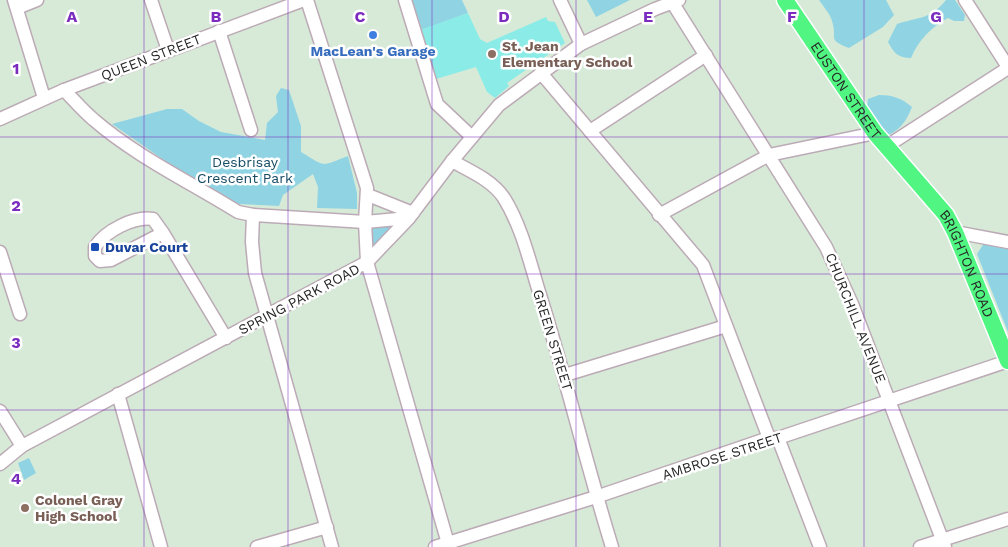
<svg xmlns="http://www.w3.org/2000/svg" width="1008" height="547" viewBox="0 0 1008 547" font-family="'Work Sans',sans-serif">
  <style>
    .green { fill: #90d4e4 }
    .pitch { fill: #8bece7 }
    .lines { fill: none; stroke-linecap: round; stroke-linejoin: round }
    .minor-casing { stroke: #bcabb6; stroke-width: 15 }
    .major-casing { stroke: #fff; stroke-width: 19 }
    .minor { stroke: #fff; stroke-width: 12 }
    .major { stroke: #51f581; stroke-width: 16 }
    .grid { fill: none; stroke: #7b2cbf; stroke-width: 1; stroke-opacity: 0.55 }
    .shop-dot { fill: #3f7fe0; stroke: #fff; stroke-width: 2 }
    .education-dot { fill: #8d6e63; stroke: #fff; stroke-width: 2 }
    .transit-dot { fill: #1a4fb4; stroke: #fff; stroke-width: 2 }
    .labels { text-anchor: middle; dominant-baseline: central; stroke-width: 5; stroke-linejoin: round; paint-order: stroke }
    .education-label { font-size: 14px; font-weight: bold; fill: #785e54; stroke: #fff; text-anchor: start }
    .shop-label { font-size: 14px; font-weight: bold; fill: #366cbe; stroke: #fff }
    .street-label { font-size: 14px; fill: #262626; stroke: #fff }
    .park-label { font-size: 14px; fill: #164b64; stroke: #fff }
    .transit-label { font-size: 14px; font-weight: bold; fill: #164399; stroke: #fff; text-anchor: start }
    .grid-label { font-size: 16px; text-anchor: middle; font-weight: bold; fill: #7b2cbf; stroke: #fff; stroke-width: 5; stroke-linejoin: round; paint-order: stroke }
  </style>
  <rect width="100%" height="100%" fill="#d7ead8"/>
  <!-- green -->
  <g class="green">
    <polygon points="412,0 462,0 468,13 422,30"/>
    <polygon points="587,0 630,0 596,17"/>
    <path d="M819 0H886L894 15 883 27 849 48C826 39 838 39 832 21 830 14 823 6 819 0Z"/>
    <path d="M946 0H955L965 15 964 21H954L948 18C931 27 918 41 911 58 898 58 894 53 888 42L897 24C918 17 930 20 946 0Z"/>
    <path d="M281 88 289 90 301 126V152C326 167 320 167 348 156L357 193V209L317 208 318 187 313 174 283 195 279 206 239 204 225 198 187 176 112 124 167 109H182L199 121 221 132 265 140 267 123 278 112 276 96Z"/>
    <path d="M879 95C893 95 901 98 912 107 906 122 899 132 883 137L866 112 868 99Z"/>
    <polygon points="393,225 373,246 371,228"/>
    <polygon points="986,240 1008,245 1008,332 977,254"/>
    <polygon points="29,458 36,473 24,480 18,463"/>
  </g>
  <!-- pitch -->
  <polygon class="pitch" points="468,13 480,39 487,43 546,17 548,21 555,22 565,43 507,83 509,86 495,98 487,92 476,67 436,79 420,30"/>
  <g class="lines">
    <defs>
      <g id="minor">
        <polyline points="14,0 44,98"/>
        <polyline points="151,0 168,50"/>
        <polyline points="307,0 367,188 365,222 367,262 449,547"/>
        <polyline points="405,0 437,104 472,137"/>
        <polyline points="560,0 581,44"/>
        <polyline points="965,0 1008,67"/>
        <polyline points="672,2 826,247 852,304 945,547"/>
        <polyline points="17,8 37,0"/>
        <polyline points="219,31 251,130"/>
        <polyline points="541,73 703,265 769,438"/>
        <path d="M64 90C74 100 83 111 94 120 137 157 190 182 238 212L253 215 365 222 409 218"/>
        <polyline points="0,119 64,90 304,0"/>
        <polyline points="590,131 706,55"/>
        <polyline points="887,146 1008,68"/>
        <path d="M452 161C470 171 492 180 504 198 522 227 530 263 540 295 566 378 586 463 612 547"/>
        <polyline points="368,195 413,213"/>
        <polyline points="253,215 252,242 255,273 332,547"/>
        <polyline points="659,215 769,155 875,133"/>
        <polyline points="955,232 1008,242"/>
        <path d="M163 233 111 260 100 261 95 256V247C105 231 134 216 153 219L163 233 226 338"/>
        <polyline points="0,252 20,314"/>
        <polyline points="565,375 726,326"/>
        <polyline points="118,394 161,547"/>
        <polyline points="0,411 22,446"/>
        <polyline points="778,438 820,547"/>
        <polyline points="0,464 22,446 367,262 409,218 452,161 499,105 581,44 655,9 679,0"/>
        <polyline points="257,547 327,527"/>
        <polyline points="435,547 596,497 769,438 778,438 1008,361"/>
        <polyline points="920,547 1008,519"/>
      </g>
      <g id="major">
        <path id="s1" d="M785 0 875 133 946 215 955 232 1008 361"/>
      </g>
    </defs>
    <!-- minor casing -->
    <use href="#minor" class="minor-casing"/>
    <!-- major casing -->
    <use href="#major" class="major-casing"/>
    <!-- minor -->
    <use href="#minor" class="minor"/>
    <!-- major -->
    <use href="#major" class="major"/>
  </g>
  <!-- grid -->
  <path class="grid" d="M144 0V547M288 0V547M432 0V547M576 0V547M720 0V547M864 0V547M0 137H1008M0 274H1008M0 410H1008"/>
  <!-- markers -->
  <circle class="shop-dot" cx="373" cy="35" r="5"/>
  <g class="education-dot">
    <circle cx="492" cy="54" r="5"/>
    <circle cx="25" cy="508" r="5"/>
  </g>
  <rect class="transit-dot" x="90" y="242" width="10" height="10" rx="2.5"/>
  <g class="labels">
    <!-- education labels -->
    <g class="education-label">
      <text x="502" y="46">St. Jean<tspan x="502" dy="16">Elementary School</tspan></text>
      <text x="35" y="500">Colonel Gray<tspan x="35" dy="16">High School</tspan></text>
    </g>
    <!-- shop labels -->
    <g class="shop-label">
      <text x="373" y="51">MacLean's Garage</text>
    </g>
    <!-- street labels -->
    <g class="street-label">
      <text transform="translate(151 57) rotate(-21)">QUEEN STREET</text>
      <text stroke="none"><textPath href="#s1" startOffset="109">EUSTON STREET</textPath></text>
      <text stroke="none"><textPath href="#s1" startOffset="322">BRIGHTON ROAD</textPath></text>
      <text transform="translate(299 299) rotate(-28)">SPRING PARK ROAD</text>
      <text transform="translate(856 318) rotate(68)">CHURCHILL AVENUE</text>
      <text transform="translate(553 340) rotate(73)">GREEN STREET</text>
      <text transform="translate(722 456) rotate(-18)">AMBROSE STREET</text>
    </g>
    <!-- park labels -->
    <g class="park-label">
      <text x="245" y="162">Desbrisay<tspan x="245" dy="16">Crescent Park</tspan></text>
    </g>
    <!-- transit labels -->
    <g class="transit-label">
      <text x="105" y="247">Duvar Court</text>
    </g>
  </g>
  <g class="grid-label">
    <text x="72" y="22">A</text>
    <text x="216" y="22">B</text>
    <text x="360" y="22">C</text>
    <text x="504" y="22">D</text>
    <text x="648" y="22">E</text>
    <text x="792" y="22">F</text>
    <text x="936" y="22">G</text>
    <text x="16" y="74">1</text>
    <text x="16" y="211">2</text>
    <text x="16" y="348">3</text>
    <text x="16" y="484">4</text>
  </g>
</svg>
